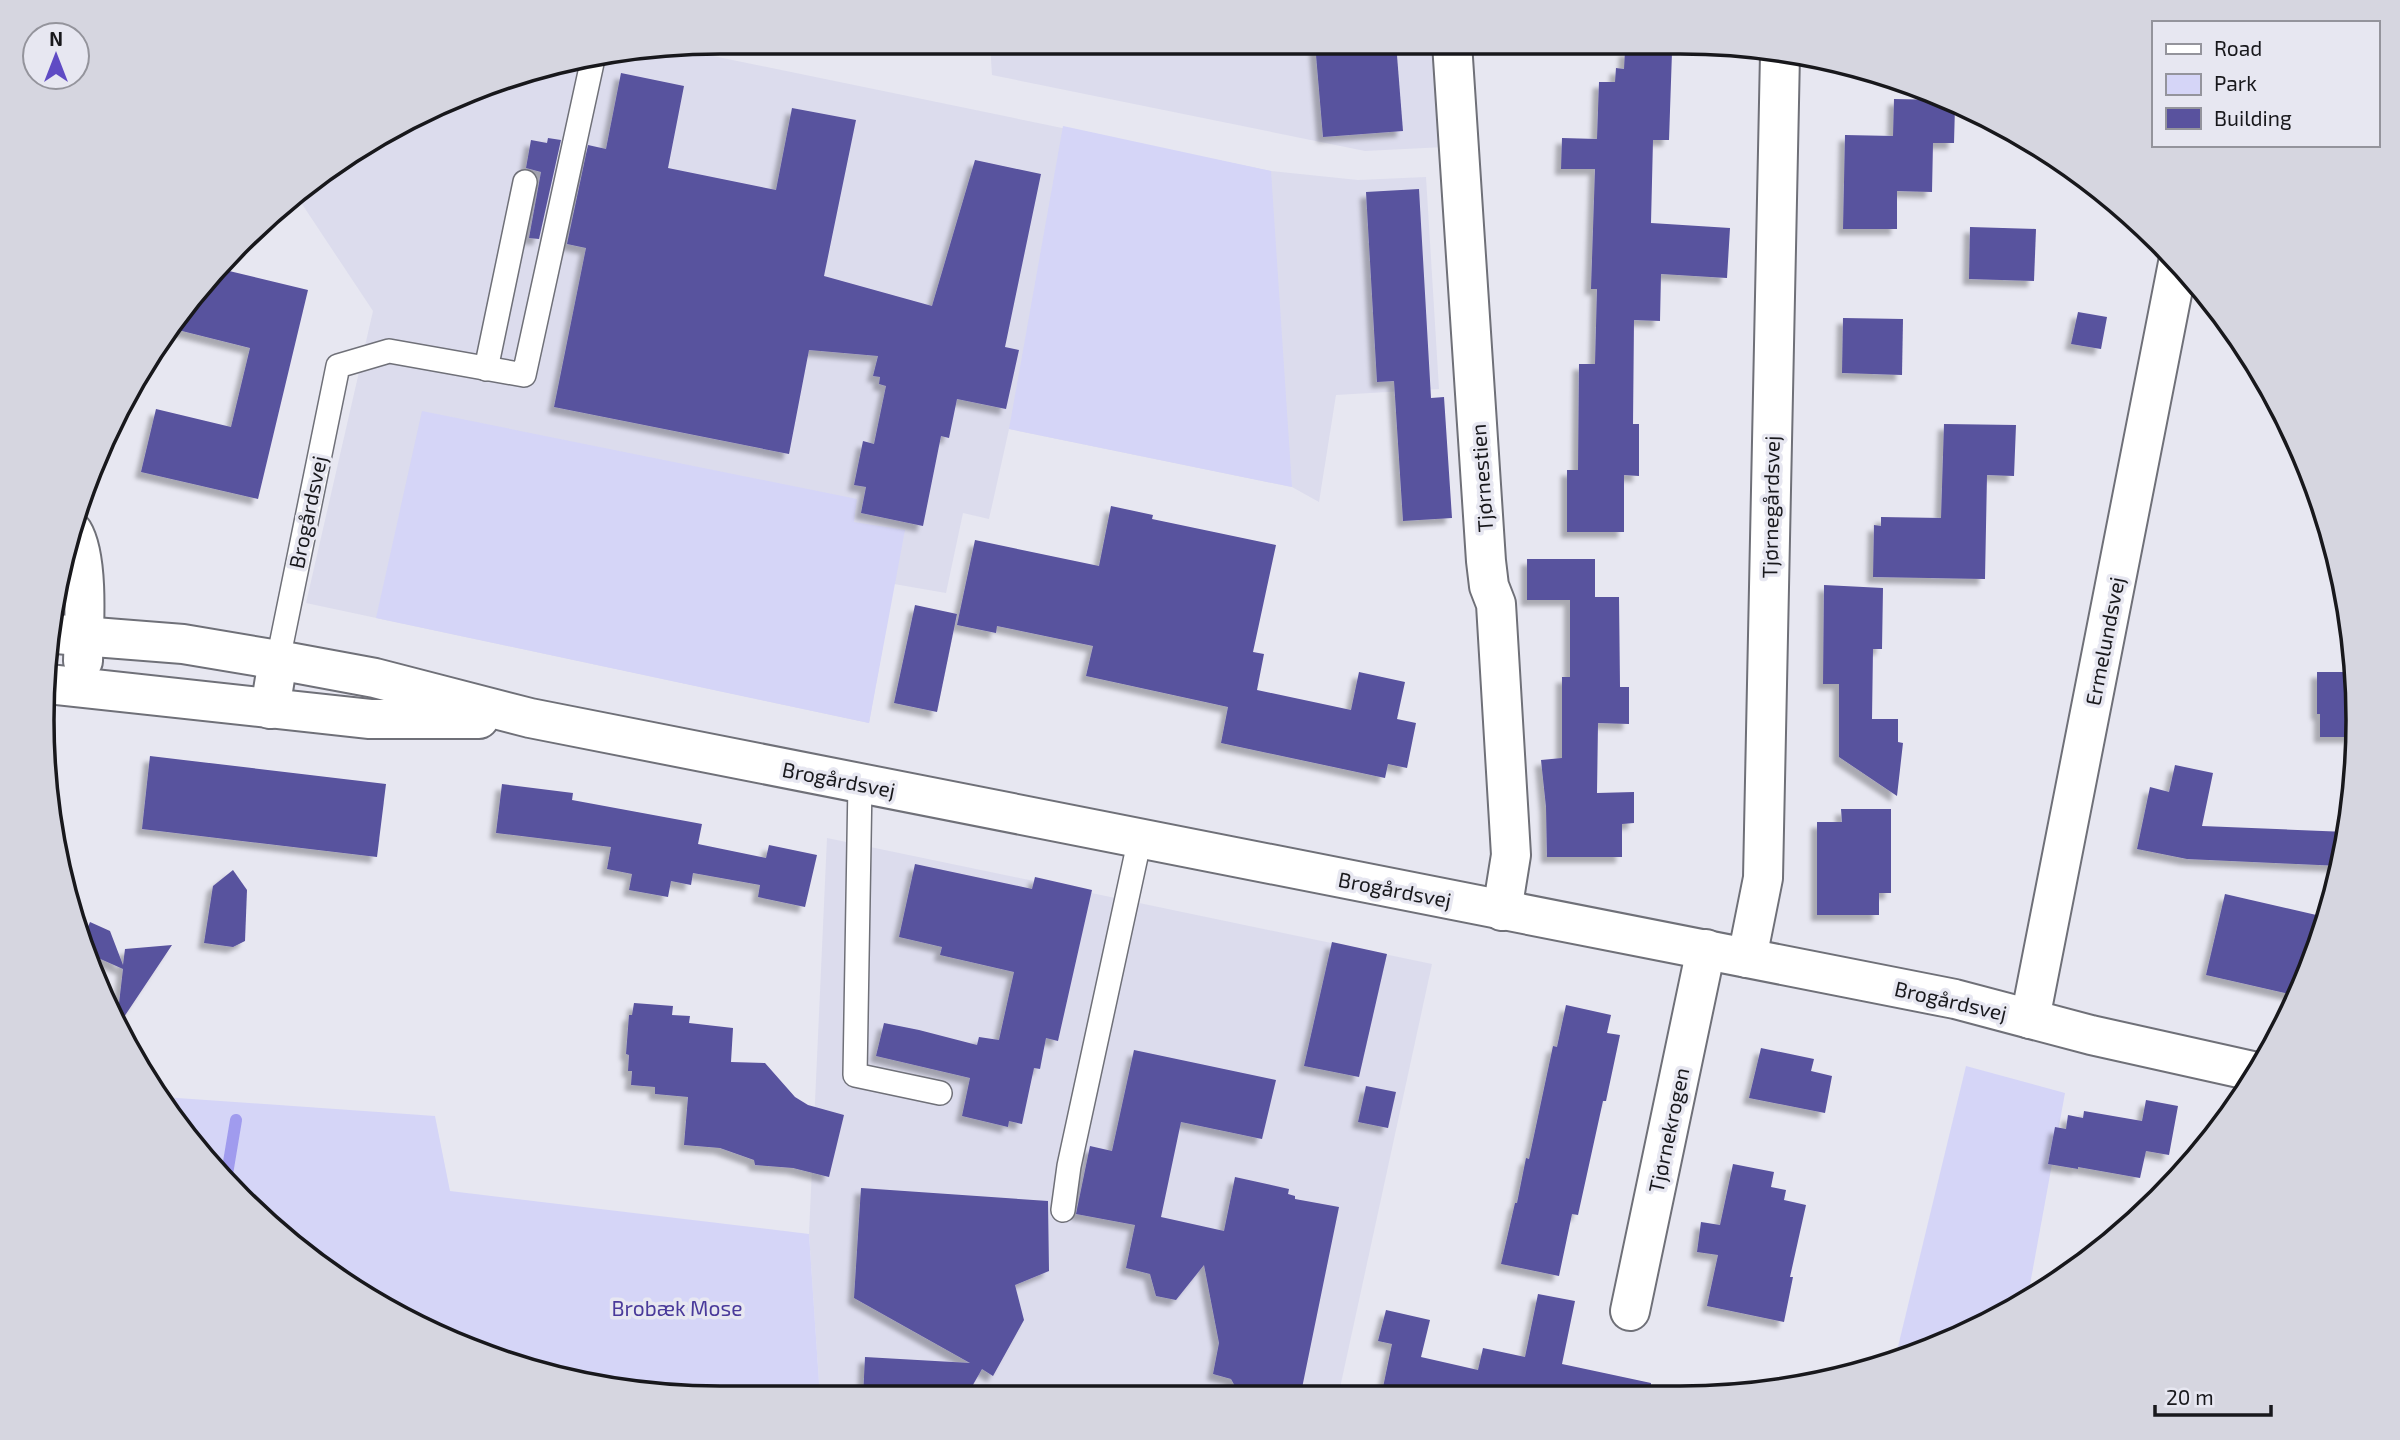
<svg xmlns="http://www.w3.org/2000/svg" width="2400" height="1440" viewBox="0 0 2400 1440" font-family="'Exo 2',sans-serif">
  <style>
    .built { fill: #dcdced }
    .green { fill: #d5d5f7 }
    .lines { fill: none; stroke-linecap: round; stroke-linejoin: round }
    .stream { stroke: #a09bee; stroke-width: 12 }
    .building { fill: #59529e; filter: url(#shadow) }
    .lane-casing { stroke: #6f7078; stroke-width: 26 }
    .street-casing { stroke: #6f7078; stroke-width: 42 }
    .secondary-casing { stroke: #6f7078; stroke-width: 42 }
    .lane { stroke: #fff; stroke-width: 23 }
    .street { stroke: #fff; stroke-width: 38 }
    .secondary { stroke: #fff; stroke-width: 38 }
    .labels { text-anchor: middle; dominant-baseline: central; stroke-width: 7; stroke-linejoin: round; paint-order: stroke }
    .street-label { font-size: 21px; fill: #18181c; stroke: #e7e7f1 }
    .park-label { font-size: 21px; fill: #4a3a9a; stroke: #e7e7f1 }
    .rim { fill: none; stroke: #18181c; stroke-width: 3.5 }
  </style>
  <defs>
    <filter id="shadow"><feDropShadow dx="-6" dy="6" stdDeviation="2" flood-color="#0004"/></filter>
  </defs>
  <rect width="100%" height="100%" fill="#e7e7f1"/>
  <!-- built -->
  <g class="built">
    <polygon points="990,42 1438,43 1445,147 1365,151 992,75"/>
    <polygon points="679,49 1271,171 1358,180 1426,177 1439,389 1336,395 1319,502 1292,487 1009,429 989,519 963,513 946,593 894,584 869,723 306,603 373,311 296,195 308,182 502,78"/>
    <polygon points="827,838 1432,964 1338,1397 820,1397 809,1234"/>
  </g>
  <!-- green -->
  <g class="green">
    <polygon points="1063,126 1271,171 1292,487 1009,429"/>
    <polygon points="422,411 857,499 854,522 905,530 869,723 376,618"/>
    <polygon points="1966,1066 2065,1093 2027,1301 2019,1307 1895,1359"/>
    <polygon points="163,1097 435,1116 450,1191 809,1234 820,1397 675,1397 502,1362 343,1284 182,1132"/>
  </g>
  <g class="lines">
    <!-- stream -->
    <polyline class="stream" points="227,1174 236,1120"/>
  </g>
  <!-- building -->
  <g class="building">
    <polygon points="1315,43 1396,43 1403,131 1323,137"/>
    <polygon points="1625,50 1672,52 1669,140 1653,140 1651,223 1730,228 1727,278 1661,274 1660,321 1634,320 1633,424 1639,424 1639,476 1624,475 1624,532 1567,532 1567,470 1578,470 1579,364 1595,364 1597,289 1591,289 1595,169 1561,169 1562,138 1597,139 1599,82 1615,82 1616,68 1624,69"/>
    <polygon points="621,73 684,86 668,168 776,190 792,108 856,120 824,276 932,306 975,160 1041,174 1005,347 1019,350 1006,409 957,399 949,438 941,436 923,526 861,513 866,487 854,485 863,441 874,444 886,386 879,384 880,377 873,376 878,356 809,350 789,454 554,407 586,248 567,244 588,145 606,149"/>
    <polygon points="1894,99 1942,100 1955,106 1954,143 1933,143 1932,192 1897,191 1897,229 1843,229 1845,135 1893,136"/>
    <polygon points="548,138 561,140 539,239 529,238 541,172 526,168 531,140 547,143"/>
    <polygon points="1419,189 1431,398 1444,397 1452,518 1403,521 1394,381 1377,382 1366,192"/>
    <polygon points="1970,227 2036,229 2034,281 1969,279"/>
    <polygon points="225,270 308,290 258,499 141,472 156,409 231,427 250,348 170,328"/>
    <polygon points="2078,312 2107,317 2101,349 2071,344"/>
    <polygon points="1843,318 1903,319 1902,375 1842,373"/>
    <polygon points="1944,424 2016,425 2014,476 1987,475 1985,579 1873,577 1874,525 1881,526 1881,517 1941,518"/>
    <polygon points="1111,506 1153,515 1152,519 1276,545 1253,652 1264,654 1257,690 1351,710 1359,672 1405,682 1397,719 1416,723 1407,768 1388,764 1385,778 1221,743 1228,707 1086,676 1093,646 997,626 996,633 957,625 975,540 1099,566"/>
    <polygon points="1527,559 1595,559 1595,597 1619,597 1620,687 1629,687 1629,724 1598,723 1597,793 1634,792 1634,823 1622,824 1622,857 1547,857 1546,807 1541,760 1562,758 1562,677 1570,677 1570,600 1527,600"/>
    <polygon points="1824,585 1883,588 1882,649 1873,649 1872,719 1898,719 1898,742 1903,743 1897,796 1839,757 1839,684 1823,684"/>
    <polygon points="915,605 957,614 937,712 894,703"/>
    <polygon points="2317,672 2353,672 2358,720 2356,737 2320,737 2320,714 2317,714"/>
    <polygon points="150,756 386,784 377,857 142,829"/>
    <polygon points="2175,765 2213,773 2202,826 2347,832 2341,866 2187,859 2137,849 2150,787 2169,792"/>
    <polygon points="502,784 573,793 572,800 702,824 698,844 766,858 769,845 817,855 805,907 758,897 760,885 693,873 691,885 671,881 668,897 629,890 632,874 607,869 611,847 496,833"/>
    <polygon points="1841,809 1891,809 1891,893 1879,893 1879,915 1817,915 1817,822 1842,822"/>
    <polygon points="915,864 1032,889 1035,877 1092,890 1058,1041 1046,1038 1040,1069 1034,1068 1022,1124 1009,1121 1008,1127 962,1116 970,1078 876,1056 884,1023 919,1030 977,1045 979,1037 999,1040 1014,972 940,955 942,947 899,937"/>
    <polygon points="233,870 247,890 245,941 233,947 204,943 213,886"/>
    <polygon points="2225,894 2325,917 2306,980 2298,996 2206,975"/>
    <polygon points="90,922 110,931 123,965 125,949 172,945 122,1020 118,1012 123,969 87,953 82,941"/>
    <polygon points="1332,942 1387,954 1359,1077 1304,1066"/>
    <polygon points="634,1003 673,1006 672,1015 690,1016 689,1023 733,1028 731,1062 765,1063 795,1097 808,1105 844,1115 829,1177 793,1168 755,1165 754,1160 720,1148 684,1145 688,1097 655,1094 655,1087 631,1085 632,1071 628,1071 629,1055 626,1054 629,1015 632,1015"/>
    <polygon points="1566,1005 1611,1015 1607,1033 1620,1035 1606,1101 1603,1101 1578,1215 1572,1214 1559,1276 1501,1264 1515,1203 1517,1203 1526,1158 1529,1159 1553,1046 1557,1047"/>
    <polygon points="1761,1048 1814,1059 1811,1071 1832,1076 1825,1113 1749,1098"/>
    <polygon points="1134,1050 1276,1080 1262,1139 1181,1122 1161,1217 1224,1231 1235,1177 1289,1189 1288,1194 1295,1196 1295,1199 1339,1207 1301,1393 1279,1391 1274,1397 1241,1397 1231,1379 1213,1374 1219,1343 1204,1265 1176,1300 1156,1296 1150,1274 1126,1268 1135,1225 1076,1214 1090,1146 1112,1151"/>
    <polygon points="1366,1086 1396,1092 1388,1128 1358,1122"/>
    <polygon points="2146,1100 2178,1106 2169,1155 2146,1151 2140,1178 2078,1167 2078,1169 2048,1164 2055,1127 2066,1129 2068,1115 2083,1118 2084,1111 2142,1121"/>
    <polygon points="1733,1164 1774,1172 1771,1187 1786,1190 1784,1200 1806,1205 1790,1277 1793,1277 1784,1322 1707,1306 1718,1255 1697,1252 1701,1222 1720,1225"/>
    <polygon points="861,1188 1048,1201 1049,1271 1015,1285 1024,1320 993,1376 982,1369 966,1397 863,1397 865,1357 970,1363 854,1298"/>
    <polygon points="1538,1294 1575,1301 1562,1364 1651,1383 1650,1397 1381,1397 1392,1344 1378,1341 1386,1310 1430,1320 1421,1357 1478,1370 1483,1348 1525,1357"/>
  </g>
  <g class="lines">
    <defs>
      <g id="lane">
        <polyline points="486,369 525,182"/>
        <polyline points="278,660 338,366 389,351 524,375 592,63"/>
        <polyline points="860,783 855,1075 940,1093"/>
        <polyline points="1063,1210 1069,1166 1140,838"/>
      </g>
      <g id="street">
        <polyline points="1452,43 1486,561 1489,586 1496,604 1511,855 1502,911"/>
        <polyline points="270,709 278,660"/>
        <polyline points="1747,958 1763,878 1780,54"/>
        <polyline points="1630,1311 1706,949"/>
      </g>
      <g id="secondary">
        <path d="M73 532C89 558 84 630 83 661"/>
        <polyline points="56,634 183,644 278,660 375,678 530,718 1955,999 2091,1035 2257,1072"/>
        <polyline points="48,684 370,719 479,719"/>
        <polyline points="2030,1019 2178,263"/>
      </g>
    </defs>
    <!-- lane casing -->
    <use href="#lane" class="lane-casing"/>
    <!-- street casing -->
    <use href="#street" class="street-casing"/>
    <!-- secondary casing -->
    <use href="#secondary" class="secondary-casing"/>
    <!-- lane -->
    <use href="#lane" class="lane"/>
    <!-- street -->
    <use href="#street" class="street"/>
    <!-- secondary -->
    <use href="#secondary" class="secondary"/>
  </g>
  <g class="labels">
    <!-- street labels -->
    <g class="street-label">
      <text transform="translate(1481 478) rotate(-94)">Tjørnestien</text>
      <text transform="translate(1770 507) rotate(-89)">Tjørnegårdsvej</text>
      <text transform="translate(307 512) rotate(-78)">Brogårdsvej</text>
      <text transform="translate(2104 641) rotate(-79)">Ermelundsvej</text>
      <text transform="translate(839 779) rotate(11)">Brogårdsvej</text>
      <text transform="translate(1395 889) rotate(11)">Brogårdsvej</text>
      <text transform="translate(1951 1000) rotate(13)">Brogårdsvej</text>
      <text transform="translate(1668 1130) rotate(-78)">Tjørnekrogen</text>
    </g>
    <!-- park labels -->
    <g class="park-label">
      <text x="677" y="1307">Brobæk Mose</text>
    </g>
  </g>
  <!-- crop -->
  <path d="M0 0H2400V1440H0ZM720 54H1680A666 666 0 0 1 2346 720V720A666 666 0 0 1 1680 1386H720A666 666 0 0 1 54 720V720A666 666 0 0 1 720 54Z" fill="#d6d6e0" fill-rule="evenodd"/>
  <path class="rim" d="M720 54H1680A666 666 0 0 1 2346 720V720A666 666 0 0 1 1680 1386H720A666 666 0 0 1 54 720V720A666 666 0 0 1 720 54Z"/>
  <!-- legend -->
  <rect x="2152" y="21" width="228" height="126" fill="#e7e7f1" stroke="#94949c" stroke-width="2"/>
  <rect x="2166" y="44" width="35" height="10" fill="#ffffff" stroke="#94949c" stroke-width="2"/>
  <text x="2214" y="56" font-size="21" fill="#18181c">Road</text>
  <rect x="2166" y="74" width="35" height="21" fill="#d5d5f7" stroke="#94949c" stroke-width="2"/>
  <text x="2214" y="91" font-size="21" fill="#18181c">Park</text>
  <rect x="2166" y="108" width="35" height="21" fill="#59529e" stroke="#94949c" stroke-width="2"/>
  <text x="2214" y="126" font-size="21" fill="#18181c">Building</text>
  <!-- north arrow -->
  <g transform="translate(56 56)"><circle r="33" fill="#e7e7f1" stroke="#94949c" stroke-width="2"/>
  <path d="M0-5L12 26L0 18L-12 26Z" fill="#5f4bc4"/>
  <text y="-10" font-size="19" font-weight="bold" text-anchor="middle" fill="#18181c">N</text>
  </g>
  <!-- scale -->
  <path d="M2155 1405v10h116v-10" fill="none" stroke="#18181c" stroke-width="3.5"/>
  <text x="2166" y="1405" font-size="21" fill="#18181c" stroke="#e7e7f1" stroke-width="5" paint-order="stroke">20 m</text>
</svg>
